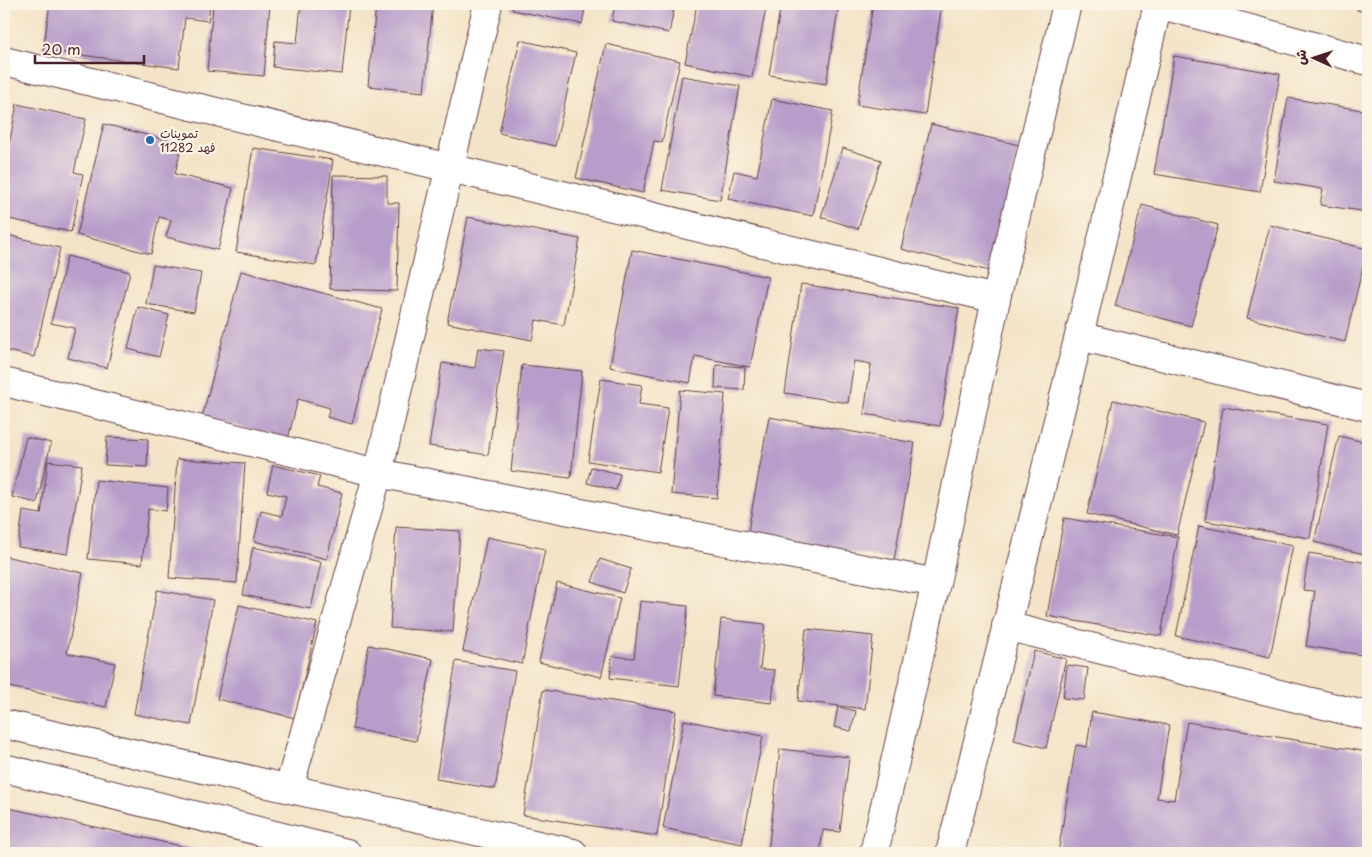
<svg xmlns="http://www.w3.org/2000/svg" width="1372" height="857" viewBox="0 0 1372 857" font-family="'Playpen Sans','Playpen Sans Arabic',sans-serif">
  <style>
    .building { fill: #b79eca }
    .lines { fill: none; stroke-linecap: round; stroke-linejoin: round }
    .minor-casing { stroke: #633d42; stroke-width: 30 }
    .minor { stroke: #fff; stroke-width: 28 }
    .poi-dot { fill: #1f6fb2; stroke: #fcf5e5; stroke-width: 2 }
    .labels { text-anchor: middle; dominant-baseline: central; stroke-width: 4.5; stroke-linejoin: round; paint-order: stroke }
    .poi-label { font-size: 12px; fill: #4a1f2b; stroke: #fcf5e5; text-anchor: start }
  </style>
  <rect width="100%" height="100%" fill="#fcf5e5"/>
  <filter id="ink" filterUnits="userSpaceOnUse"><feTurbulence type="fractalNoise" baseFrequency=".02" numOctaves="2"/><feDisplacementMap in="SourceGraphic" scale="10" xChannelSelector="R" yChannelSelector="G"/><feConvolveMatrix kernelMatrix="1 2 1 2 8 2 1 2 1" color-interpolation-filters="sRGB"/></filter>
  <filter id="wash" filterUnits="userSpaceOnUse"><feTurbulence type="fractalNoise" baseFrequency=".0096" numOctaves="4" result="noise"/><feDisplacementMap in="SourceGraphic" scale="20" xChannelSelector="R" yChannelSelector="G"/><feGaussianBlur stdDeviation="1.12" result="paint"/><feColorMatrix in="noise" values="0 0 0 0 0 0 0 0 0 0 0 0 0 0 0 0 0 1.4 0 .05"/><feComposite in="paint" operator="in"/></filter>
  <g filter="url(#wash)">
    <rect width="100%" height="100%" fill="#f3e4c7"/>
    <g id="blocks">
      <!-- building -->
      <g class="building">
        <polygon points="50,4 210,4 208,21 185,18 179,68 43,50"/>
        <polygon points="213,4 270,4 264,76 207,71"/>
        <polygon points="301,4 349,4 342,74 273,67 275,41 297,43"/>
        <polygon points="376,4 433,4 424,92 368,86"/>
        <polygon points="514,4 586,4 582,24 512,10"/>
        <polygon points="615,4 675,4 669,33 612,21"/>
        <polygon points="697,4 767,4 752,77 685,63"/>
        <polygon points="781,4 839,4 826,84 769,75"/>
        <polygon points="873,4 942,4 925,115 857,105"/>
        <polygon points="1358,4 1368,4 1368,13 1357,10"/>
        <polygon points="520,40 576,53 555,146 499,133"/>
        <polygon points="606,44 680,61 662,142 654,141 643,193 576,178"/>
        <polygon points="1174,56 1280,74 1260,192 1154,174"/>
        <polygon points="682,76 740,86 720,200 662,190"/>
        <polygon points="1288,98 1368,111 1368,212 1320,205 1323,189 1274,181"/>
        <polygon points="772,99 833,111 813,216 728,199 734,171 757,176"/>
        <polygon points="17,104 86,119 74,172 83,174 71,232 4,218 4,170"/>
        <polygon points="104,124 182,144 175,174 233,188 218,250 166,237 171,220 159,217 151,254 77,235"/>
        <polygon points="931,124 1019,145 989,271 901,249"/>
        <polygon points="253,148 333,160 316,265 236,252"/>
        <polygon points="843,148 881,160 858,229 821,217"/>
        <polygon points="333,175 387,176 387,203 399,203 397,291 330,289"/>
        <polygon points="1142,205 1218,225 1191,326 1115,306"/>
        <polygon points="468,217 580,239 564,325 536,320 532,340 447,323"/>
        <polygon points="1270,225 1367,249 1345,342 1247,318"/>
        <polygon points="4,234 60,248 34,357 4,350"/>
        <polygon points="632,250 768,277 750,367 695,356 690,383 610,367"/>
        <polygon points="67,256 130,272 107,368 68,358 75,328 51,323"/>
        <polygon points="153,265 201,273 194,312 146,304"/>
        <polygon points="241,271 382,309 352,424 327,417 330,408 298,399 288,439 202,417"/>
        <polygon points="801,284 959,308 940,426 864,414 871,364 854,361 848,403 785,393"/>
        <polygon points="138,307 169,315 159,357 128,349"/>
        <polygon points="478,348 504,351 488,455 429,446 442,363 475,368"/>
        <polygon points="522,365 582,371 571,478 511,471"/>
        <polygon points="716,365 745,367 744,390 715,388"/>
        <polygon points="601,379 642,385 639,404 668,408 658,472 588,461"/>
        <polygon points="680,390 725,394 717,498 671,494"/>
        <polygon points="1113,400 1204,422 1177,535 1087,514"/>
        <polygon points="1223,407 1328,424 1310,538 1205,521"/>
        <polygon points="769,417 915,443 894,560 811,545 746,542"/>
        <polygon points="1339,436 1368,443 1368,555 1314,542"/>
        <polygon points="26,437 51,443 37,503 12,497"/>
        <polygon points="107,437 148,439 147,467 105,465"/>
        <polygon points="177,459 245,463 237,583 169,578"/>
        <polygon points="48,461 82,465 68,554 18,547 23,511 41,514"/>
        <polygon points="273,465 320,476 317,487 342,493 327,559 254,541 261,511 282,516 286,496 267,492"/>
        <polygon points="591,467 620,474 616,490 587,483"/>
        <polygon points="96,480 168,488 166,511 148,509 142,564 88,559"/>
        <polygon points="1064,518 1178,537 1161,636 1047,616"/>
        <polygon points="1199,526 1293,545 1270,657 1176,636"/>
        <polygon points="396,527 460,531 453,632 390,628"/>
        <polygon points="487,537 545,549 522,664 463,651"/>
        <polygon points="253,547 321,562 311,609 243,595"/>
        <polygon points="1309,553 1368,563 1368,656 1306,646 1315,591 1303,590"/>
        <polygon points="4,556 83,573 67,653 115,663 106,707 4,686"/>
        <polygon points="600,559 631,569 623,593 592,582"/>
        <polygon points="557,583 620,598 601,677 539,662"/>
        <polygon points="157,590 213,600 191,725 134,714"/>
        <polygon points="640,601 688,606 679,686 610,678 612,656 634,658"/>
        <polygon points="239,605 317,623 295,718 217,699"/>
        <polygon points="721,619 765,624 760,669 775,670 772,703 713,696"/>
        <polygon points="806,629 873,636 865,709 798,701"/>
        <polygon points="369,645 433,659 416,741 352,729"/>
        <polygon points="1034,651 1066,659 1046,748 1014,740"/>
        <polygon points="456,661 515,671 495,789 436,779"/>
        <polygon points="1067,665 1088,668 1084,700 1063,698"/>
        <polygon points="543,690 676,711 657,836 523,815"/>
        <polygon points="838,707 856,711 851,731 834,727"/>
        <polygon points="1092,712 1169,725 1157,798 1174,800 1187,722 1368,752 1368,853 1058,853 1076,745 1087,747"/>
        <polygon points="684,720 763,736 742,844 663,828"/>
        <polygon points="780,749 849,757 840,832 823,830 820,853 768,853"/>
        <polygon points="4,807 208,852 208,853 4,853"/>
      </g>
    </g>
  </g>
  <g filter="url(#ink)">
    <use href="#blocks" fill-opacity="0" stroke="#633d42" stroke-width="1"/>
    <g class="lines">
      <defs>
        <g id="minor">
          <polyline points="1158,4 1368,61"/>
          <polyline points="4,61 996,299"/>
          <polyline points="1079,336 1368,407"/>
          <polyline points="4,382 378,473 936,583"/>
          <polyline points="1006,626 1368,716"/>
          <polyline points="4,724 573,853"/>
          <polyline points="4,768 347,853"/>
          <polyline points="289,788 378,473 488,4"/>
          <polyline points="874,853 936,583 996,299 1067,4"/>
          <polyline points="950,853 1079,336 1158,4"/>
        </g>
      </defs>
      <!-- minor casing -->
      <use href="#minor" class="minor-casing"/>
      <!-- minor -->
      <use href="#minor" class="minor"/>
    </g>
  </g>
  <!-- markers -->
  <circle class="poi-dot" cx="150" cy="140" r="5"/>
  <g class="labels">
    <!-- poi labels -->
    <g class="poi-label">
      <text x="160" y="133">تموينات<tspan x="160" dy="14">فهد 11282</tspan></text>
    </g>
  </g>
  <!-- margin -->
  <rect width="1372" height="857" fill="none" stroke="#fcf5e5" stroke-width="20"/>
  <!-- north arrow -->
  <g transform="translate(1314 58) rotate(273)" stroke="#fcf5e5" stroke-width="4" paint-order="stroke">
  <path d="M0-4L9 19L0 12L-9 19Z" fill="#4a1f2b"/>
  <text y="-8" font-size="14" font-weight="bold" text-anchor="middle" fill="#4a1f2b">ش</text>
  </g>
  <!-- scale -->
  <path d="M35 55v8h109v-8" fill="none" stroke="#4a1f2b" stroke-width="2.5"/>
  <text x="42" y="55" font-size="15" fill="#4a1f2b" stroke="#fcf5e5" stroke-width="4" paint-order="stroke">20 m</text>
</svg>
